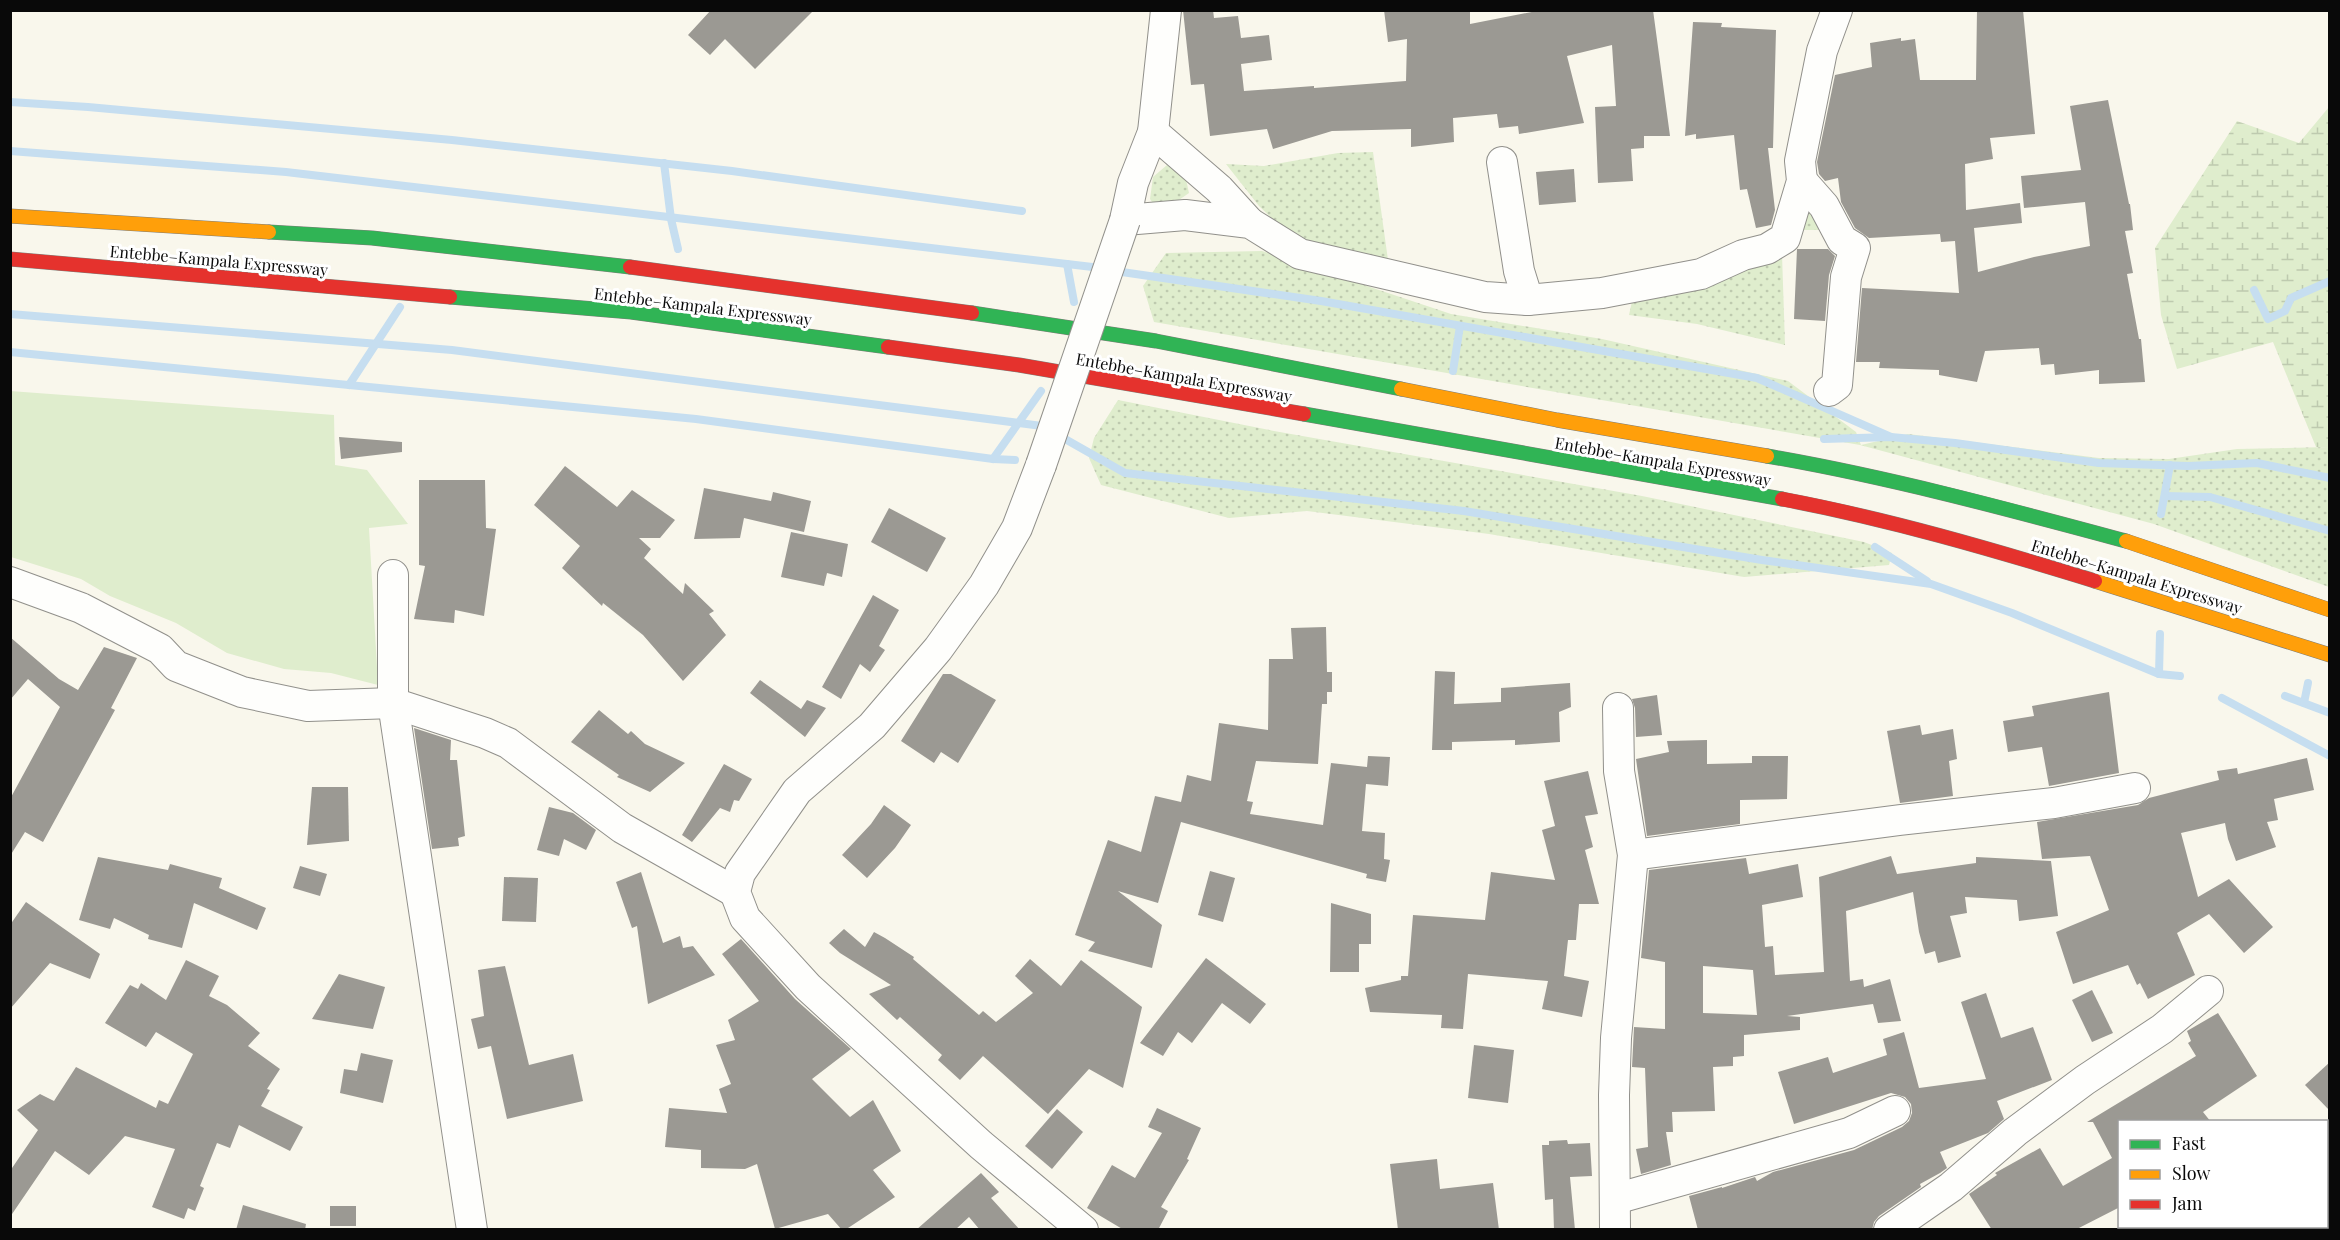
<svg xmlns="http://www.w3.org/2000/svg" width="2340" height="1240" viewBox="0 0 2340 1240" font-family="'Playfair Display',serif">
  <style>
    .grass { fill: url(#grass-dots) }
    .wetland { fill: url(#wetland-marsh) }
    .park { fill: #dfedcd }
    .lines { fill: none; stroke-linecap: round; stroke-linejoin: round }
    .stream { stroke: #c6def0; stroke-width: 8 }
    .building { fill: #9b9993; fill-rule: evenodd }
    .street-casing { stroke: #91908b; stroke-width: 32 }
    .fast-casing { stroke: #7e7d78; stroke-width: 15 }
    .slow-casing { stroke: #7e7d78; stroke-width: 15 }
    .jam-casing { stroke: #7e7d78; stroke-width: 15 }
    .street { stroke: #fefefc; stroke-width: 30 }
    .fast { stroke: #30b455; stroke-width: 14 }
    .slow { stroke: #ff9f0a; stroke-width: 14 }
    .jam { stroke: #e5322d; stroke-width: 14 }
    .street-bridge-casing { stroke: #91908b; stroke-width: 32; stroke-linecap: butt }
    .street-bridge { stroke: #fefefc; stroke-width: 30 }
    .labels { text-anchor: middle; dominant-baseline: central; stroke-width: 6; stroke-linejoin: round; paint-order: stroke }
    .street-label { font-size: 16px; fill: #090909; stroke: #fff }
  </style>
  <defs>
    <pattern id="grass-dots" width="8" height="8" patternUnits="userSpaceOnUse" patternTransform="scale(1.5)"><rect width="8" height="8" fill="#dfedcd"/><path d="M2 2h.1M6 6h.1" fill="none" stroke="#becaaf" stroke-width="1.8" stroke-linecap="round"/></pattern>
    <pattern id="wetland-marsh" width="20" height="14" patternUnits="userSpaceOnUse" patternTransform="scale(1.5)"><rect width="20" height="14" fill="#dfedcd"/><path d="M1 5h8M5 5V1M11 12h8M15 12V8" fill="none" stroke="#becaaf"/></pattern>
  </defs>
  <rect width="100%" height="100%" fill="#f9f7ec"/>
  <!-- grass -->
  <g class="grass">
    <polygon points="1373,152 1388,260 1310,246 1284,230 1259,206 1226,164 1264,166 1338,153"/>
    <polygon points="1167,165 1185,175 1189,193 1176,202 1156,208 1150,199 1153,177"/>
    <polygon points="1808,196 1826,230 1796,230"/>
    <polygon points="1262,251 1451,314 1602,339 1788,381 1856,432 1861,445 1908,434 2099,458 2169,459 2237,449 2329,447 2329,587 2154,524 1860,445 1154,322 1143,286 1166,253"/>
    <polygon points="1782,254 1785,345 1697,324 1629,315 1633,297"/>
    <polygon points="1118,400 1274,431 1642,496 1864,542 1892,553 1889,565 1744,577 1489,534 1307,511 1229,518 1101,485 1089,458 1094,438"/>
  </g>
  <!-- wetland -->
  <polygon class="wetland" points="2329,107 2330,447 2316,447 2273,342 2177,369 2161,315 2155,248 2237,121 2299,143"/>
  <!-- park -->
  <polygon class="park" points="10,391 334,415 335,465 367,470 408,524 369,528 378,685 331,673 284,669 227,653 176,623 110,596 81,579 11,557"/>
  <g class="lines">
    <!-- stream -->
    <g class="stream">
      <polyline points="10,102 88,107 452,140 732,171 1022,211"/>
      <polyline points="10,151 286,172 1101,268"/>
      <polyline points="664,163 671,219 678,249"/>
      <polyline points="1067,264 1074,302"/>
      <polyline points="1115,271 1321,301 1757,378 1891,437"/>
      <polyline points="2254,290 2268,319 2285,311 2291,298 2330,281"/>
      <polyline points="10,314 452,350 1019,423 1042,426 1048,429"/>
      <polyline points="10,352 696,419 993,459 1015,460"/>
      <polyline points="1453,371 1460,326"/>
      <polyline points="349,385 400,307"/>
      <polyline points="1058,435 1125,473 1464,511 1762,560 1931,584 2012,613 2159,674 2180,676"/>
      <polyline points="1824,439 1891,437 1955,443 2099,463 2188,466 2257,463 2330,478"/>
      <polyline points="993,459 1041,391"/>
      <polyline points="2165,496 2210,497 2330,531"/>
      <polyline points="2161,514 2170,465"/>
      <polyline points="1875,547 1927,581"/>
      <polyline points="2159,674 2160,634"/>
      <polyline points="2285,696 2330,713"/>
      <polyline points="2222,698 2330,756"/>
      <polyline points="2304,703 2308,683"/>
    </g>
  </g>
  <!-- building -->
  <g class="building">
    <polygon points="711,10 814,10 755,69 725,39 710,55 688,35"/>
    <polygon points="1183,10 1213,10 1214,18 1238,16 1241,38 1269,35 1272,60 1241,64 1244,91 1314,86 1314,88 1406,81 1407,39 1388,42 1384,10 1470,10 1470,24 1542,10 1653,10 1670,136 1644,136 1644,148 1631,149 1633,181 1598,183 1595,107 1616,106 1612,45 1567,56 1584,123 1519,134 1518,126 1499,128 1497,114 1453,118 1454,142 1411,147 1411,129 1332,131 1273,149 1267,129 1210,136 1204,84 1191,85"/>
    <polygon points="1977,10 2023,10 2035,134 1990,138 1993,159 1965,164 1966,210 2020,203 2022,223 1974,228 1978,272 2034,257 2090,246 2085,202 2024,208 2021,176 2081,170 2070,106 2108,100 2129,204 2130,204 2133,230 2125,231 2133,273 2127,274 2139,339 2141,339 2145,382 2099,384 2099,370 2055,375 2054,364 2041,365 2039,348 1985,351 1977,382 1939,375 1939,370 1879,368 1880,362 1856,362 1862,288 1959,293 1955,241 1941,242 1940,234 1869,238 1855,228 1841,202 1838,178 1825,181 1819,174 1817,162 1835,75 1872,67 1870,43 1901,38 1901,41 1915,39 1920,80 1976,80"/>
    <polygon points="1693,22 1722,23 1721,27 1776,30 1773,148 1768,148 1775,210 1771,225 1756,228 1747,189 1740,190 1734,135 1696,139 1696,134 1685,136"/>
    <polygon points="1574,169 1576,202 1539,205 1536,172"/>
    <polygon points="1797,249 1828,249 1835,256 1829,275 1825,321 1794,319"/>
    <polygon points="339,437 402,442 402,452 341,459"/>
    <polygon points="565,466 617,507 632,490 675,520 660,538 639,538 651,549 644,558 683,594 685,583 714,611 709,614 726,635 683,681 643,635 603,603 602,606 562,568 580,546 534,505"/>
    <polygon points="419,480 485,480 486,528 496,529 484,616 455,610 454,623 414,619 425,566 419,565"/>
    <polygon points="704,488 771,501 773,492 811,501 804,532 744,518 740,538 694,539"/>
    <polygon points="889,508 946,538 927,572 871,542"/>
    <polygon points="791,532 848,544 842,577 827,573 824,586 781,577"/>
    <polygon points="873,595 899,610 879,646 885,650 870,672 860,664 841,699 822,687"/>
    <polygon points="1326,627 1327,672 1332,672 1332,692 1327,692 1327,704 1322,704 1318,764 1256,761 1247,801 1253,802 1250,814 1323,825 1331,763 1367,767 1368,756 1390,757 1388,786 1366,784 1362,831 1385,833 1384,859 1390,860 1386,882 1366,878 1367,874 1181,822 1158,903 1118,891 1162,925 1152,968 1088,951 1095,942 1075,935 1108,840 1141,852 1155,796 1181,802 1187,775 1211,781 1219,723 1268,730 1269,659 1293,659 1291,628"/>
    <polygon points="10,637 59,679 78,690 104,647 137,658 111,708 115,710 43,842 25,832 10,856 10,799 60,707 28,679 10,700"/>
    <polygon points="1435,671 1455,672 1454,704 1501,702 1501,688 1570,683 1571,707 1559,712 1560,742 1515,745 1515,740 1452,742 1452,750 1432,750"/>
    <polygon points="943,674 951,674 996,700 958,763 941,752 934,763 901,741"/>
    <polygon points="760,680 801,709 807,700 826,708 805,737 750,693"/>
    <polygon points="2109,692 2119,773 2049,786 2042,747 2008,752 2003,721 2034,716 2032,706"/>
    <polygon points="1657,695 1662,735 1636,737 1635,708 1632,699"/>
    <polygon points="599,710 628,734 631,731 645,744 685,763 650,792 617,777 619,775 571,742"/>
    <polygon points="1920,725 1922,735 1953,729 1957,759 1949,761 1953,796 1900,803 1887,731"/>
    <polygon points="414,728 451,740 450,760 457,760 465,836 458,838 459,846 432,849"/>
    <polygon points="1707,740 1707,764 1752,763 1752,756 1788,756 1787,799 1740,800 1740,824 1647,836 1636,759 1669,752 1667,741"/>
    <polygon points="2307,758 2314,790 2274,799 2278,820 2267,822 2276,847 2236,861 2228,839 2225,823 2181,833 2198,897 2229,879 2273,927 2244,953 2209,914 2177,933 2195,975 2148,999 2140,983 2137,985 2128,965 2073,984 2056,932 2109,910 2090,856 2042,859 2037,822 2138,805 2149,798 2219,780 2217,771 2237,768 2238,774"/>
    <polygon points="724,764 752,779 739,801 734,800 730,812 720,808 692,842 682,835"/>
    <polygon points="1588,771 1598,814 1585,816 1593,847 1585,850 1599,904 1579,904 1576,940 1568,940 1564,976 1589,981 1582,1017 1542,1009 1548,981 1468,974 1463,1029 1441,1028 1442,1015 1370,1012 1365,988 1401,980 1401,976 1408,976 1413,915 1485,920 1491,872 1555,880 1542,830 1555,826 1544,781"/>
    <polygon points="312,787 348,787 349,841 307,845"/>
    <polygon points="884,805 911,825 895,848 867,878 842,855 871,824"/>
    <polygon points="549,807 573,813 596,830 586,850 564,839 559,856 537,850"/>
    <path d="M1891 856 1897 874 1976 863V857L2051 861 2058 916 2019 921 2017 900 1965 897 1967 913 1950 916 1961 957 1938 963 1935 951 1925 954 1919 932 1913 892 1846 911 1850 981 1863 979 1864 987 1890 979 1901 1021 1878 1023 1873 1004 1787 1016 1800 1017V1030L1744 1035V1056L1733 1057V1066L1713 1067 1715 1111 1672 1112 1673 1132H1666L1671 1165 1641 1174 1636 1149 1648 1147 1645 1068 1632 1067 1634 1027 1665 1029V962L1641 958 1649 870 1746 858 1749 874 1798 864 1803 897 1762 905 1765 947 1773 946 1775 975 1824 972 1819 877ZM1703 966 1753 970 1757 1015 1703 1013Z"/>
    <polygon points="98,857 168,870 170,864 222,878 219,888 266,908 257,930 194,903 182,948 148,939 149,935 114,918 110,929 79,920"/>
    <polygon points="300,866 327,874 320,896 293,888"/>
    <polygon points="1210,871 1235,878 1223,922 1198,915"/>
    <polygon points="641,872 663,943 680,936 683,948 693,946 715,975 648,1004 637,926 632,928 616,882"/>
    <polygon points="504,877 538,878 536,922 502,921"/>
    <polygon points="26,902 100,954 90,979 50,963 10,1009 10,925"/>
    <polygon points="1331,903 1371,914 1371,944 1359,944 1359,972 1330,972"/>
    <polygon points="844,929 865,947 874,932 885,938 914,957 913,959 979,1015 983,1011 996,1022 1033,993 1015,976 1030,959 1061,986 1081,960 1142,1007 1123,1088 1089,1069 1048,1114 983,1056 960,1080 938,1060 942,1055 900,1017 897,1020 869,994 891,985 840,953 829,943"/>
    <polygon points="741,939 795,999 851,1049 812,1079 850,1117 873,1100 901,1151 873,1170 895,1197 845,1230 842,1230 828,1214 775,1229 757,1164 745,1169 701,1168 701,1150 665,1147 669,1108 727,1113 719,1089 731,1084 716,1045 735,1040 728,1020 759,1001 722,954"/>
    <polygon points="1206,958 1266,1004 1250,1024 1222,1003 1192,1043 1178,1032 1163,1056 1140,1043"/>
    <polygon points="186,960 219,976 209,996 227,1005 260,1033 248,1046 280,1069 267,1089 270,1090 261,1106 303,1127 290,1151 239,1125 230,1148 217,1143 200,1186 204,1188 195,1211 188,1208 184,1219 152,1207 175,1149 125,1136 89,1175 55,1151 10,1217 10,1171 38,1130 17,1110 40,1094 54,1101 76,1067 156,1108 159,1100 168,1104 193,1054 156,1032 146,1047 105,1023 130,985 138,989 141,983 166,1000"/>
    <polygon points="505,966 529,1065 573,1054 583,1101 507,1119 491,1046 478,1049 471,1019 484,1016 478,970"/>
    <polygon points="339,974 385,987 373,1029 312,1019"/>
    <polygon points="2092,990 2113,1033 2092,1042 2072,1000"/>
    <polygon points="1986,993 2001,1038 2033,1027 2052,1080 1997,1101 2004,1119 1988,1133 1940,1152 1947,1168 1940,1173 1920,1184 1921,1187 1879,1216 1874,1222 1872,1230 1698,1230 1689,1196 1722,1187 1722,1188 1755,1177 1757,1181 1773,1172 1854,1150 1902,1127 1909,1121 1912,1113 1911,1104 1905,1097 1891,1093 1794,1124 1778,1072 1828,1057 1833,1073 1887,1055 1883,1039 1904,1032 1919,1088 1986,1079 1961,1002"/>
    <polygon points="2218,1013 2257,1076 2203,1112 2211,1122 2120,1122 2120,1207 2075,1230 1992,1230 1969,1194 1997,1175 1995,1173 2040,1148 2063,1186 2112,1158 2093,1122 2087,1122 2196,1056 2188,1043 2191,1041 2187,1031"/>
    <polygon points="1474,1045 1514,1050 1508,1103 1468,1098"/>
    <polygon points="361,1053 393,1060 383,1103 340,1093 344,1069 357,1071"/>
    <polygon points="2330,1062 2330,1111 2305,1085"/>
    <polygon points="1157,1108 1201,1128 1187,1159 1189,1160 1161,1207 1168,1211 1158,1230 1124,1230 1087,1208 1112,1165 1135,1178 1162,1133 1148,1127"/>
    <polygon points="1057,1109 1083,1132 1052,1169 1025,1146"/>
    <polygon points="1567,1140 1568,1144 1590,1143 1592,1176 1570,1177 1575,1230 1554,1230 1553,1199 1545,1200 1542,1145 1549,1145 1549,1141"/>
    <polygon points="1437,1159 1440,1189 1493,1183 1499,1230 1398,1230 1390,1164"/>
    <polygon points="981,1173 999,1192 991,1198 1020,1230 980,1230 969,1217 955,1230 916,1230"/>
    <polygon points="243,1205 306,1224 305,1230 236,1230"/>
    <rect x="330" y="1206" width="26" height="20"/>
  </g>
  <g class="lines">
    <defs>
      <g id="street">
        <polyline points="1166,10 1153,132 1133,183 1125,220 1185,215 1250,223 1300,254 1485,297 1528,300 1602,293 1701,274 1743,255 1767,249 1785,238 1802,181 1800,161 1822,51 1837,10"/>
        <polyline points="1153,132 1219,189 1250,223"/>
        <polyline points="1502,162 1519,271 1528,300"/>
        <polyline points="1802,181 1824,206 1842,240 1855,248 1846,277 1837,385 1829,391"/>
        <polyline points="1041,465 1017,528 984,585 938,649 872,726 797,791 740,873 735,892 745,918 808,987 981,1145 1083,1230"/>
        <polyline points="393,575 393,703 472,1230"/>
        <polyline points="10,582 81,608 160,649 176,666 242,692 308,706 393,703 485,733 508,743 622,828 735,892"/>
        <polyline points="1633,855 1900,820 2054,803 2135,788"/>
        <polyline points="1615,1199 1849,1133 1895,1111"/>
        <polyline points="1615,1230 1614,1095 1616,1038 1633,855 1619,771 1618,708"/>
        <polyline points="1889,1230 1951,1187 2015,1132 2085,1080 2162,1029 2208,991"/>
      </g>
      <g id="fast">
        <polyline points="269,232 372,238 630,267"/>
        <polyline points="450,297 631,312 888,347"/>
        <polyline points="972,313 1156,341 1401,389"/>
        <polyline points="1304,414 1782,499"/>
        <path d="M1767 456C1889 477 2007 509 2126 541"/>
      </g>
      <g id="slow">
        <polyline points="10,216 269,232"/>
        <polyline points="1401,389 1557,420 1767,456"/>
        <polyline points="2126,541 2330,610"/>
        <polyline points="2095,581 2330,655"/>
      </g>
      <g id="jam">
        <polyline points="10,259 450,297"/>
        <polyline points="630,267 972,313"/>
        <polyline points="888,347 1019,365 1304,414"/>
        <path d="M1782 499C1888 519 1991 549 2095 581"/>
      </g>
    </defs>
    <!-- street casing -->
    <use href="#street" class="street-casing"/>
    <!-- fast casing -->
    <use href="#fast" class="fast-casing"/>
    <!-- slow casing -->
    <use href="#slow" class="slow-casing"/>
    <!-- jam casing -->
    <use href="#jam" class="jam-casing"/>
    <!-- street -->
    <use href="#street" class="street"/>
    <!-- fast -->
    <use href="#fast" class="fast"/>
    <!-- slow -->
    <use href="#slow" class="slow"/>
    <!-- jam -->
    <use href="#jam" class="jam"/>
    <defs>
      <polyline id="street-bridge" points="1041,465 1125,220"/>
    </defs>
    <!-- street-bridge casing -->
    <use href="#street-bridge" class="street-bridge-casing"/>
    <!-- street-bridge -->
    <use href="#street-bridge" class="street-bridge"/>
  </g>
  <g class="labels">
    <!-- street labels -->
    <g class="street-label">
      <text transform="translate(219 260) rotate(5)">Entebbe–Kampala Expressway</text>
      <text transform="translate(703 306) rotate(7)">Entebbe–Kampala Expressway</text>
      <text transform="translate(1184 377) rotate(10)">Entebbe–Kampala Expressway</text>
      <text transform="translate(1663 461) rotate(10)">Entebbe–Kampala Expressway</text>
      <text transform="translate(2137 576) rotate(17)">Entebbe–Kampala Expressway</text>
    </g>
  </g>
  <!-- border -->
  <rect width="2340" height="1240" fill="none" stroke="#090909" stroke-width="24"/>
  <!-- legend -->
  <rect x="2118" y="1120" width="210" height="108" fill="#ffffff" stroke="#9d9d9d" stroke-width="1.5"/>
  <rect x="2130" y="1140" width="30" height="9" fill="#30b455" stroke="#9d9d9d" stroke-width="1.5"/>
  <text x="2172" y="1150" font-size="18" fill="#090909">Fast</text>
  <rect x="2130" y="1170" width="30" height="9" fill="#ff9f0a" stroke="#9d9d9d" stroke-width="1.5"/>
  <text x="2172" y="1180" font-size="18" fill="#090909">Slow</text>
  <rect x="2130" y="1200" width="30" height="9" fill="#e5322d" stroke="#9d9d9d" stroke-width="1.5"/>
  <text x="2172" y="1210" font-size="18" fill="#090909">Jam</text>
</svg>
